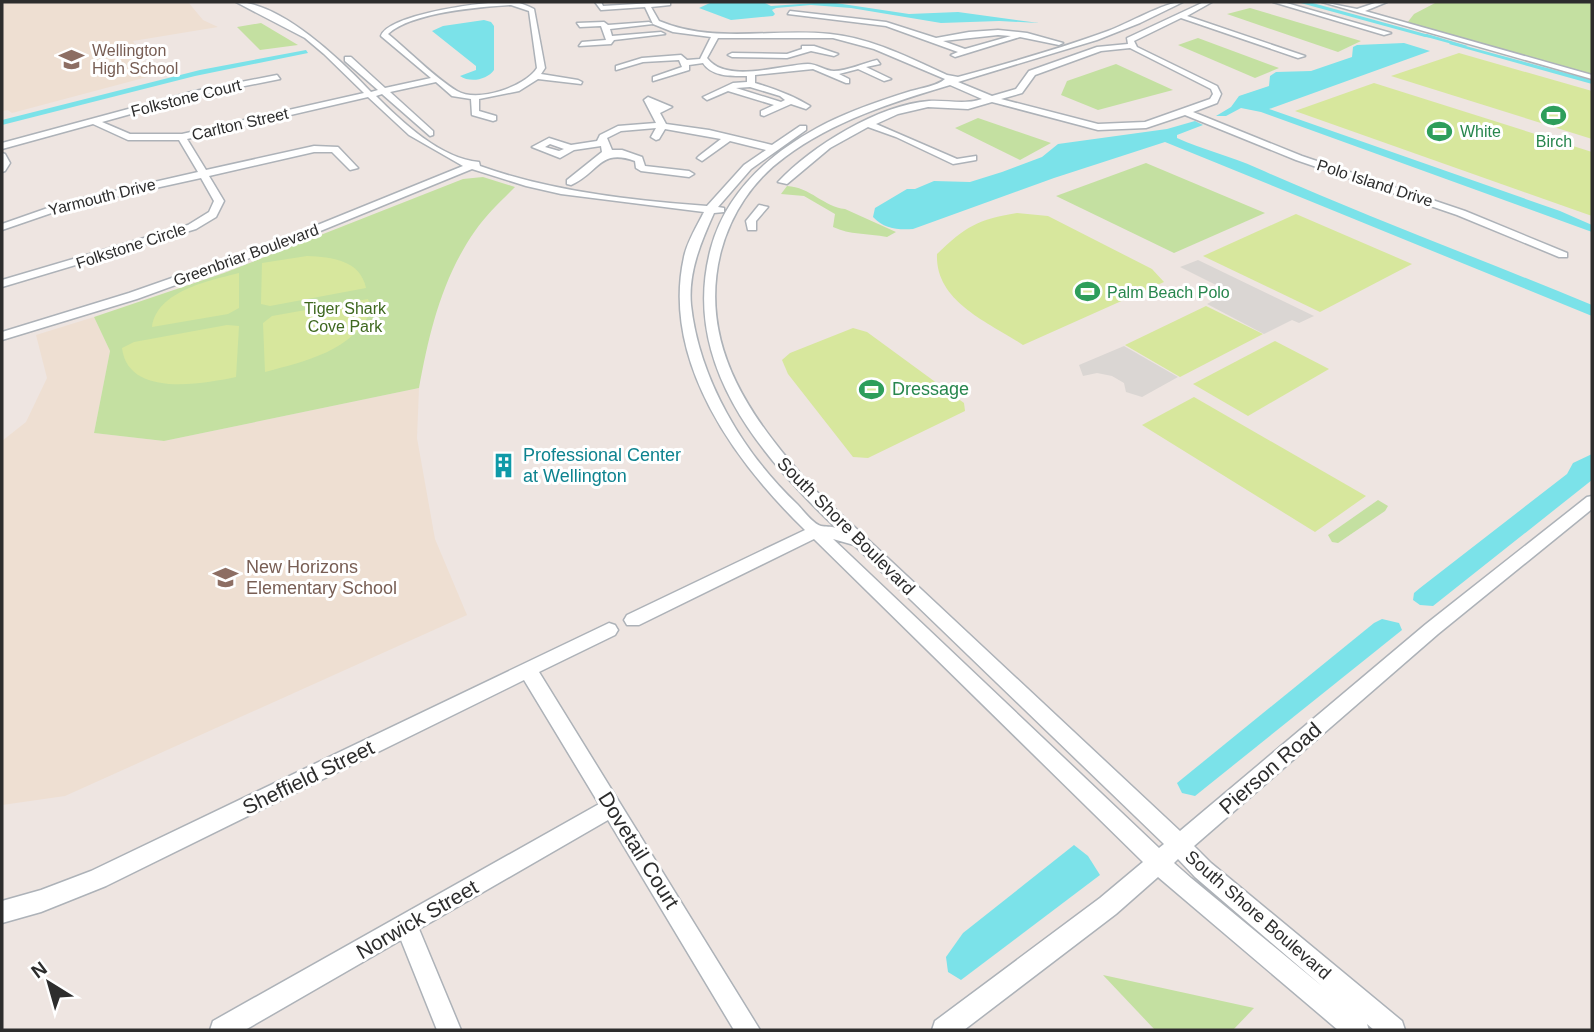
<svg xmlns="http://www.w3.org/2000/svg" width="1594" height="1032" viewBox="0 0 1594 1032" font-family="Arial,sans-serif">
  <style>
    .education { fill: #eedfd2 }
    .green { fill: #c4e0a1 }
    .pitch { fill: #d7e79d }
    .plaza { fill: #dad6d3 }
    .water { fill: #7be2e9 }
    .lines { fill: none; stroke-linecap: round; stroke-linejoin: round }
    .canal { fill: #7be2e9; fill-rule: evenodd }
    .minor-casing { stroke: #adb2b8; stroke-width: 3 }
    .minor { fill: #fff; fill-rule: evenodd }
    .labels { text-anchor: middle; dominant-baseline: central; stroke-width: 6; stroke-linejoin: round; paint-order: stroke }
    .far-education-label { font-size: 16px; fill: #785e54; stroke: #fff; text-anchor: start }
    .far-street-label { font-size: 16px; fill: #2d2d2d; stroke: #fff }
    .far-leisure-label { font-size: 16px; fill: #27864d; stroke: #fff; text-anchor: start }
    .far-park-label { font-size: 16px; fill: #3e681f; stroke: #fff }
    .leisure-label { font-size: 18px; fill: #27864d; stroke: #fff; text-anchor: start }
    .culture-label { font-size: 18px; fill: #0d838f; stroke: #fff; text-anchor: start }
    .street-label { font-size: 18px; fill: #2d2d2d; stroke: #fff }
    .education-label { font-size: 18px; fill: #785e54; stroke: #fff; text-anchor: start }
    .near-street-label { font-size: 21px; fill: #2d2d2d; stroke: #fff }
  </style>
  <rect width="100%" height="100%" fill="#eee5e1"/>
  <!-- education -->
  <g class="education">
    <polygon points="2,2 188,2 203,20 218,27 133,41 151,76 12,113 8,110 2,111"/>
    <polygon points="94,317 110,351 94,433 164,441 419,388 417,438 435,539 467,615 65,796 2,805 2,441 26,422 47,378 36,335"/>
  </g>
  <!-- green -->
  <g class="green">
    <polygon points="1437,2 1592,2 1592,74 1407,23 1414,14"/>
    <polygon points="1250,8 1361,41 1338,52 1227,14"/>
    <polygon points="261,23 298,45 260,50 237,27"/>
    <polygon points="1198,38 1279,68 1255,78 1178,45"/>
    <polygon points="1116,64 1173,90 1098,110 1061,95 1067,81"/>
    <polygon points="978,118 1051,143 1020,160 955,128"/>
    <polygon points="1146,163 1265,213 1174,253 1056,196"/>
    <path d="M483 177 515 187C501 201 486 215 475 231 442 278 429 333 419 388L164 441 94 433 110 351 94 317 224 273 463 179Z"/>
    <path d="M787 186C810 187 824 207 845 209L896 232 887 237C867 233 850 235 833 227L835 214 804 196 781 194Z"/>
    <polygon points="1378,500 1388,506 1385,511 1338,543 1332,542 1328,535"/>
    <polygon points="1103,975 1254,1008 1233,1030 1155,1030"/>
  </g>
  <!-- pitch -->
  <g class="pitch">
    <polygon points="1459,53 1592,91 1592,139 1391,76"/>
    <polygon points="1374,83 1592,152 1592,216 1295,111"/>
    <path d="M1017 213 1048 216 1152 269 1164 282 1023 345C988 322 935 302 937 254 965 227 978 219 1017 213Z"/>
    <polygon points="1296,214 1412,264 1320,312 1203,256"/>
    <path d="M307 256C332 257 360 260 366 288L270 306 261 304 262 263Z"/>
    <path d="M239 273V308L228 314 152 327C157 291 208 281 239 273Z"/>
    <path d="M368 299 372 309C353 351 306 361 265 372L263 323 272 316Z"/>
    <polygon points="1206,306 1263,334 1180,377 1125,345"/>
    <path d="M227 325 239 326 236 377C202 384 128 398 122 348L134 342Z"/>
    <polygon points="853,328 867,332 964,403 965,411 868,458 853,457 788,374 782,360 790,353"/>
    <polygon points="1275,341 1329,369 1248,416 1193,384"/>
    <polygon points="1194,397 1366,496 1315,532 1142,425"/>
  </g>
  <!-- plaza -->
  <g class="plaza">
    <polygon points="1198,260 1314,316 1299,323 1292,320 1264,334 1207,304 1230,292 1180,267"/>
    <polygon points="1124,346 1178,377 1142,397 1126,392 1124,383 1112,376 1097,373 1083,376 1079,365"/>
  </g>
  <!-- water -->
  <g class="water">
    <polygon points="712,2 763,2 771,6 829,2 909,14 958,12 1039,23 999,21 941,23 851,8 811,5 776,8 772,10 775,14 773,16 731,20 699,8"/>
    <polygon points="1297,2 1309,2 1440,38 1425,37"/>
    <path d="M484 20 491 22 494 26V70C487 80 470 83 460 76L476 70V66L432 31 443 26Z"/>
    <polygon points="1451,42 1592,80 1592,84 1449,44"/>
    <polygon points="1404,43 1430,51 1269,109 1560,211 1592,225 1592,232 1261,112 1241,108 1226,116 1216,116 1231,107 1239,96 1269,86 1270,76 1276,72 1311,71 1352,57 1353,47 1357,45"/>
    <polygon points="306,50 308,53 195,76 2,125 2,120 200,70"/>
    <path d="M1195 121 1203 125 1177 135V138C1203 150 1231 156 1257 168 1367 217 1481 259 1592 305V316L1165 142 1054 178 913 229C898 230 884 229 873 217L875 208 907 189H915L934 181 970 182 1002 172 1042 157 1058 144 1167 129Z"/>
    <polygon points="1592,454 1592,480 1433,606 1420,605 1413,600 1414,593 1420,588 1567,474 1573,463"/>
    <polygon points="1382,619 1399,623 1402,630 1195,796 1182,793 1177,783 1374,623"/>
    <polygon points="1074,845 1088,856 1100,875 961,980 948,972 946,957 963,933"/>
  </g>
  <g class="lines">
    <!-- canal -->
    <polygon class="canal" points="1423,34 1427,34 1468,46 1463,47 1423,36"/>
    <defs>
      <g id="minor">
        <path d="M236 2C281 2 342 61 371 92L378 90 345 61V57H351L385 88 431 78 381 36C388 14 491 0 514 2 521 3 528 6 534 9L545 68 541 74 578 80 582 82 581 84 538 79 519 91 479 99V111L496 116V120L493 121 472 115 471 99 452 96 436 82 390 92 433 131V135L430 136 382 94 376 96C402 122 441 159 479 162L480 166C549 191 633 201 707 206L744 165 766 150 730 141 702 161 697 158 699 156 721 139 665 129 659 139 656 140 651 137 656 128 621 131 607 138 612 150H622L642 157 645 166 689 171 694 174 689 177 641 171 636 168 635 161C599 148 599 173 571 185L567 184V180L602 152 601 146 574 150 560 158 532 147 549 138 571 145 597 141 600 135 618 126 656 123 644 100 648 97 672 107 660 113 666 124 709 130 772 145 800 126H806V130L751 169 718 207 724 208V212L714 213C701 242 688 272 691 305 699 379 743 453 797 504 803 510 813 524 821 526 825 527 831 526 836 528 759 454 680 362 711 248 726 193 768 155 817 128 846 112 879 101 911 91 922 88 937 86 945 79L874 49 833 38H718L707 58C726 84 780 65 808 64 817 64 825 71 834 71 847 71 864 63 877 60L880 64 866 67 891 79 884 81 858 69 839 74 849 79V83H846L813 69 755 75V83C775 89 794 96 810 106L806 109 791 104 764 116 761 115V111L774 105 728 91 707 100 703 97 733 83 747 82V76C732 76 712 77 703 63L689 65V70L653 81V77L682 67 679 60 643 62 616 70V66L642 58 681 55 687 60 700 59 711 37 673 32 653 24 645 7 601 10 595 2H601L603 6 670 2V5L651 7 659 21C713 44 773 28 830 34 871 38 910 58 947 75L958 77C1009 63 1059 49 1108 31 1127 24 1167 1 1183 2L1140 23 1097 40 958 82 992 96 1016 89 1029 71 1097 47 1128 44 1127 38 1204 2H1212L1187 16 1305 56 1298 58 1181 18 1134 41 1137 47 1217 86 1221 94 1217 103 1193 112 1302 156 1465 211 1567 253V257H1559L1457 215 1296 160 1185 115 1146 128 1098 130 992 102 968 109 928 107 898 114 876 124 957 159 976 156V160L953 164 896 137 868 127 830 148 787 184 778 182C812 146 878 105 929 101 948 100 964 105 982 99L950 85C893 102 833 121 785 157 753 180 731 214 721 251 696 348 755 424 816 491L1180 831 1426 624 1587 497 1592 496V509L1438 634 1194 846 1211 863 1402 1021 1405 1030H1374L1367 1024 1369 1030H1338L1158 877 1116 914 964 1030H932L935 1021 1100 898 1143 862 814 539 639 625H627L624 620 627 615 805 530C735 462 661 361 684 257 687 242 697 226 704 212L561 194 526 186 472 169 291 243 137 299 2 340V332L129 293 283 239 463 166 409 135 368 97 187 139 206 170 314 146 338 147 358 168 350 170 332 152H314L209 176 224 201 216 217 196 229 2 287V280L188 225 209 212 214 201 201 178 69 207 2 230V224L62 203 198 172 179 140H128L93 124 2 149V143L195 91 277 75 280 79 199 95 102 122 130 134H182L364 93 324 54 305 38ZM511 5 529 11 537 68C525 87 477 103 457 91 435 78 409 51 388 34 412 12 480 7 511 5ZM1130 48 1211 89 1213 94 1210 99 1145 122 1098 124 1001 99 1022 93 1035 75 1101 51ZM750 87 780 96 785 100 781 102 736 88ZM550 144 564 149 559 151 545 147ZM833 539 854 545 1164 844 1159 848ZM1178 859 1195 877 1323 987 1191 878 1174 863Z"/>
        <polygon points="1273,2 1283,2 1391,33 1384,35"/>
        <polygon points="1322,2 1357,9 1378,2 1387,2 1365,11 1592,75 1592,79"/>
        <path d="M790 11 886 22 936 38 969 32 998 30 1027 33 1063 43 1059 45 1020 37 955 57 951 55 958 52 886 26 788 14ZM998 35 1011 36 965 49 943 41Z"/>
        <polygon points="604,22 608,25 649,22 653,24 610,29 612,36 661,32 665,34 614,40 611,44 579,46 582,42 606,40 601,26 580,27 577,23"/>
        <polygon points="802,46 814,46 838,54 834,56 811,51 787,58 732,57 728,55 732,53 787,54 802,49"/>
        <polygon points="2,153 5,154 10,163 5,171 2,172"/>
        <polygon points="759,205 768,207 756,221 756,230 748,230 746,221"/>
        <polygon points="609,623 615,625 618,630 615,635 539,672 760,1030 734,1030 608,820 419,929 461,1030 437,1030 401,940 245,1030 210,1030 213,1021 599,804 524,680 106,886 41,912 2,923 2,901 41,890 91,871"/>
      </g>
    </defs>
    <!-- minor casing -->
    <use href="#minor" class="minor-casing"/>
    <!-- minor -->
    <use href="#minor" class="minor"/>
  </g>
  <!-- icons -->
  <defs>
    <symbol id="school-bare" viewBox="-9 -9 18 18"><path d="M0-5L7-2L0 1L-7-2ZM-4 1L0 2.5L4 1V4Q0 6-4 4Z" fill="#8d6e63" stroke="#fff" stroke-width="2.5" paint-order="stroke"/></symbol>
    <symbol id="stadium-bare" viewBox="-9 -9 18 18"><path d="M0-5a6.5 5 0 1 0 0 10a6.5 5 0 1 0 0-10ZM-3.5-1.8h7v3.6h-7Z" fill="#2e9e5b" stroke="#fff" stroke-width="2.5" paint-order="stroke"/></symbol>
    <symbol id="building-bare" viewBox="-9 -9 18 18"><path d="M-4-6H4V6H1V3H-1V6H-4ZM-2.5-4.3h1.7v1.8h-1.7ZM.8-4.3h1.7v1.8H.8ZM-2.5-1h1.7V.8h-1.7ZM.8-1h1.7V.8H.8Z" fill="#0f9aa8" stroke="#fff" stroke-width="2.5" paint-order="stroke"/></symbol>
  </defs>
  <g fill-rule="evenodd">
    <use href="#school-bare" x="54" y="42" width="35" height="35"/>
    <use href="#stadium-bare" x="1536" y="98" width="35" height="35"/>
    <use href="#stadium-bare" x="1422" y="114" width="35" height="35"/>
    <use href="#stadium-bare" x="1070" y="274" width="35" height="35"/>
    <use href="#stadium-bare" x="854" y="372" width="35" height="35"/>
    <use href="#building-bare" x="486" y="448" width="35" height="35"/>
    <use href="#school-bare" x="208" y="560" width="35" height="35"/>
  </g>
  <g class="labels">
    <!-- far-education labels -->
    <g class="far-education-label">
      <text x="92" y="50">Wellington<tspan x="92" dy="18">High School</tspan></text>
    </g>
    <!-- far-street labels -->
    <g class="far-street-label">
      <text transform="translate(186 98) rotate(-14)">Folkstone Court</text>
      <text transform="translate(240 124) rotate(-13)">Carlton Street</text>
      <text transform="translate(1375 183) rotate(18)">Polo Island Drive</text>
      <text transform="translate(102 197) rotate(-14)">Yarmouth Drive</text>
      <text transform="translate(131 246) rotate(-18)">Folkstone Circle</text>
      <text transform="translate(246 255) rotate(-20)">Greenbriar Boulevard</text>
    </g>
    <!-- far-leisure labels -->
    <g class="far-leisure-label">
      <text x="1460" y="131">White</text>
      <text x="1554" y="141" text-anchor="middle">Birch</text>
      <text x="1107" y="292">Palm Beach Polo</text>
    </g>
    <!-- far-park labels -->
    <g class="far-park-label">
      <text x="345" y="308">Tiger Shark<tspan x="345" dy="18">Cove Park</tspan></text>
    </g>
    <!-- leisure labels -->
    <g class="leisure-label">
      <text x="892" y="389">Dressage</text>
    </g>
    <!-- culture labels -->
    <g class="culture-label">
      <text x="523" y="455">Professional Center<tspan x="523" dy="21">at Wellington</tspan></text>
    </g>
    <!-- street labels -->
    <g class="street-label">
      <text transform="translate(846 526) rotate(45)">South Shore Boulevard</text>
      <text transform="translate(1258 915) rotate(41)">South Shore Boulevard</text>
    </g>
    <!-- education labels -->
    <g class="education-label">
      <text x="246" y="567">New Horizons<tspan x="246" dy="21">Elementary School</tspan></text>
    </g>
    <!-- near-street labels -->
    <g class="near-street-label">
      <text transform="translate(1270 768) rotate(-41)">Pierson Road</text>
      <text transform="translate(308 777) rotate(-26)">Sheffield Street</text>
      <text transform="translate(639 850) rotate(58)">Dovetail Court</text>
      <text transform="translate(417 919) rotate(-30)">Norwick Street</text>
    </g>
  </g>
  <!-- border -->
  <rect width="1594" height="1032" fill="none" stroke="#2d2d2d" stroke-width="7"/>
  <!-- north arrow -->
  <g transform="translate(49 983) rotate(323)" stroke="#ffffff" stroke-width="5" paint-order="stroke">
  <path d="M0-5L12 26L0 18L-12 26Z" fill="#2d2d2d"/>
  <text y="-10" font-size="19" font-weight="bold" text-anchor="middle" fill="#2d2d2d">N</text>
  </g>
</svg>
